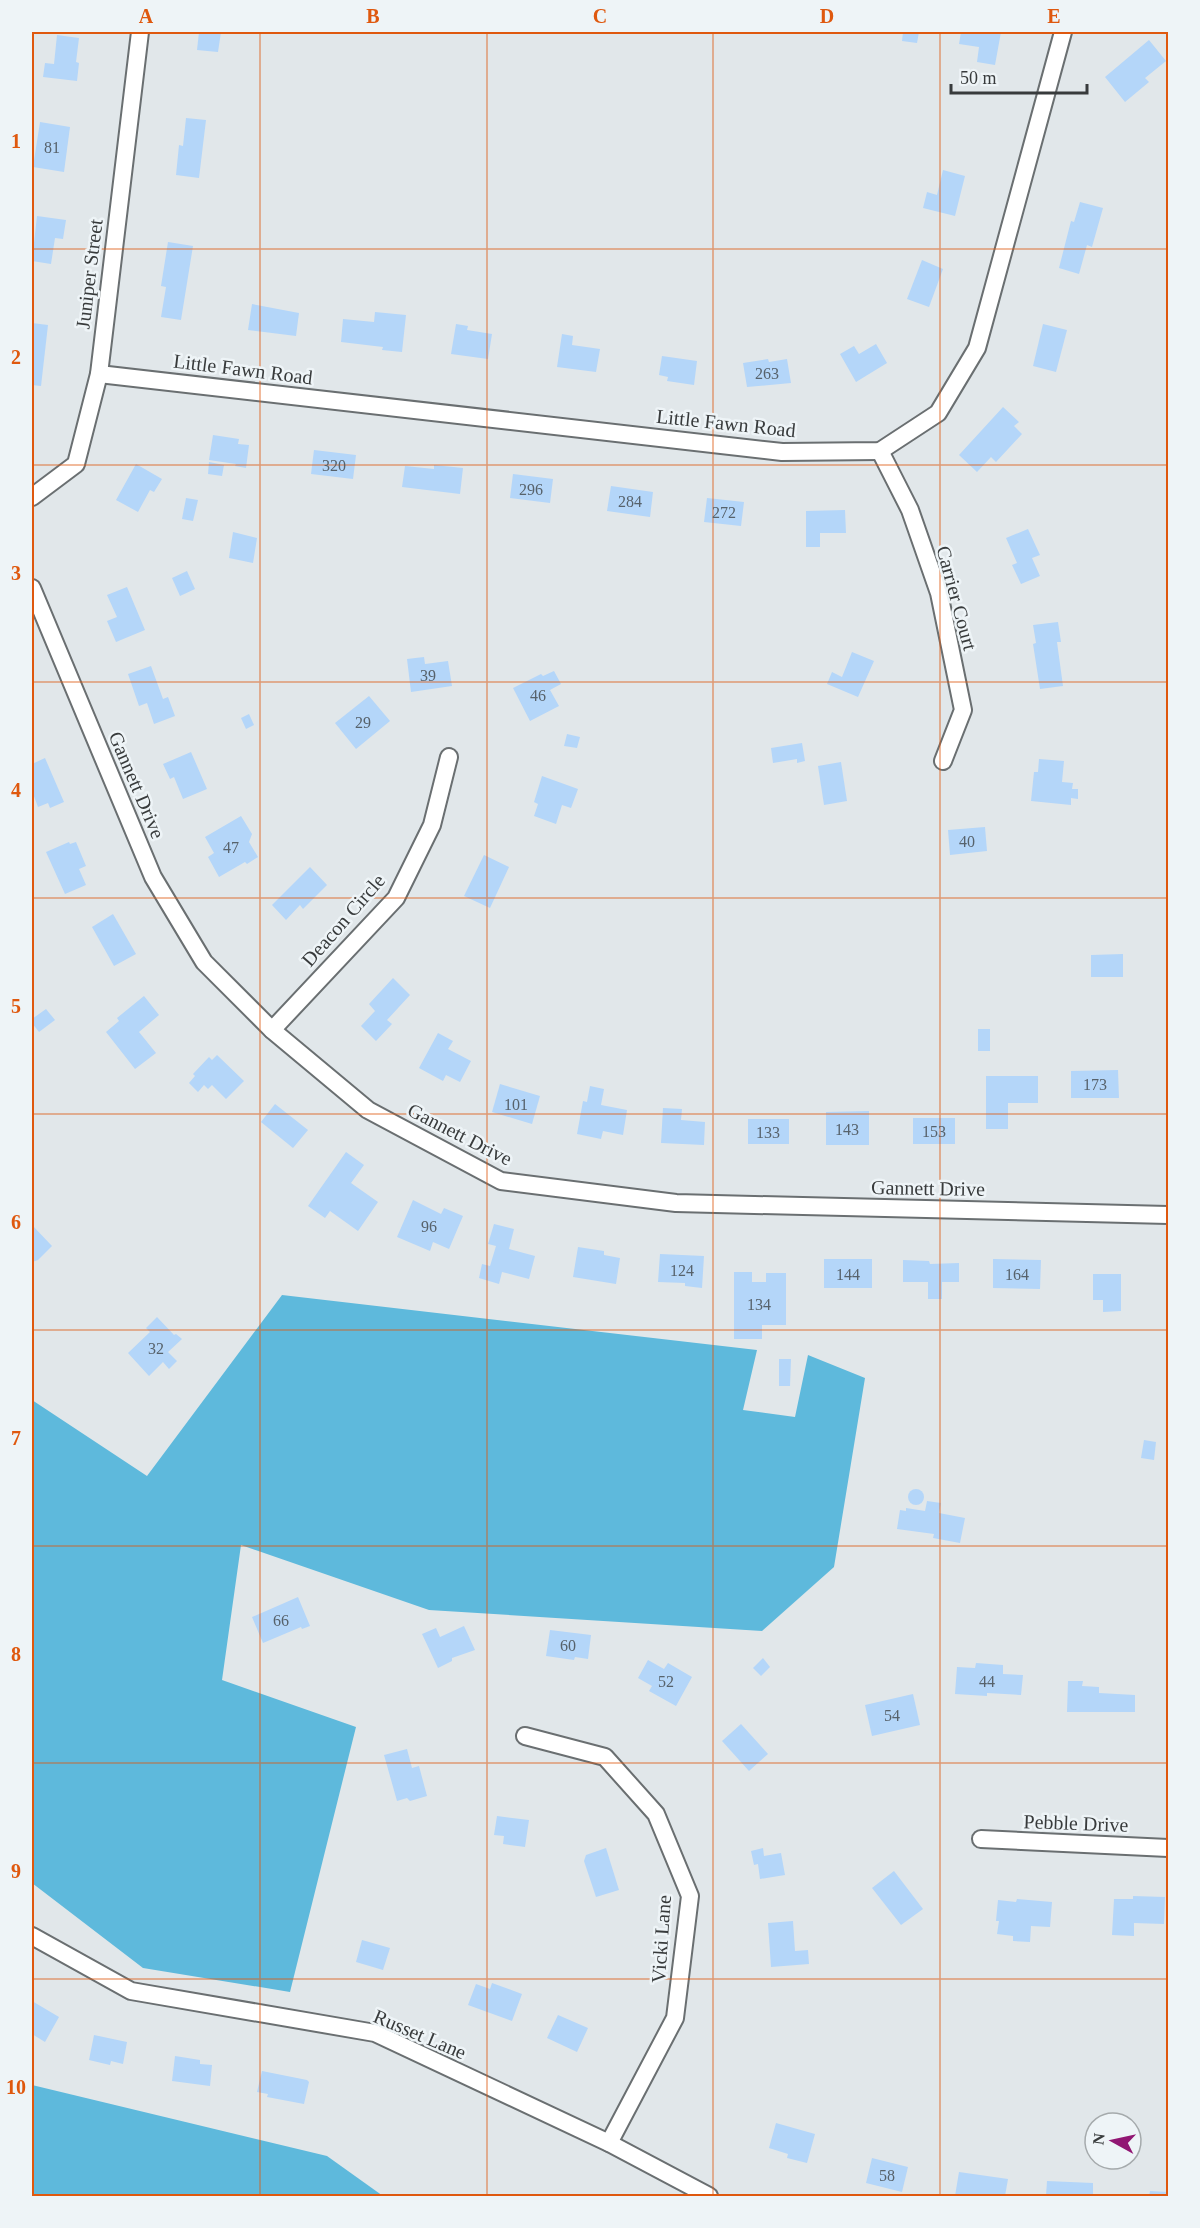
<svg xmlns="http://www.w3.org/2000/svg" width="1200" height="2228" viewBox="0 0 1200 2228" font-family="'Times New Roman',serif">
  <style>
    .forest { fill: #5eb9dc }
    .building { fill: #b4d6f9 }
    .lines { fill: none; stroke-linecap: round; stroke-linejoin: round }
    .minor-casing { stroke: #6a6f71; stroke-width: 20 }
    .minor { stroke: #fff; stroke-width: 16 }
    .grid { fill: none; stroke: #df580e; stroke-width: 1.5; stroke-opacity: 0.55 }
    .labels { text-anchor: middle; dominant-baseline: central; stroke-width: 5; stroke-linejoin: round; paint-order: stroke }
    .number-label { font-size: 16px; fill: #57626b }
    .street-label { font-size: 20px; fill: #383b3c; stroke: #eef4f7 }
    .neatline { fill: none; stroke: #df580e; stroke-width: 2 }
    .grid-label { font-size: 20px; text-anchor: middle; font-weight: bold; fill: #df580e }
  </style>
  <rect width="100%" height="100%" fill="#e1e7ea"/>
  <!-- forest -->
  <g class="forest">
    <polygon points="282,1295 757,1350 743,1410 795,1417 808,1355 865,1378 834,1567 762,1631 429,1610 241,1545 222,1680 356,1727 290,1992 143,1968 32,1883 32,1400 147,1476"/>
    <polygon points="32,2085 327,2156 383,2196 32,2196"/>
  </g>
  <!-- building -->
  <g class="building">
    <polygon points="199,32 221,32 218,52 197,50"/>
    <polygon points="903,32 919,32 917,43 902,41"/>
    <polygon points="961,32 1001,32 995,65 977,62 979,47 959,44"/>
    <polygon points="57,35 79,38 76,62 79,63 77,81 43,77 45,63 54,64"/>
    <polygon points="1149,40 1166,61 1145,78 1149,82 1125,102 1105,77"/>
    <polygon points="186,118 206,120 199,178 176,175 179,145 183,146"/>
    <polygon points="40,122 70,127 64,172 33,167"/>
    <polygon points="943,170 965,176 955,216 923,208 927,192 937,195"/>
    <polygon points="1080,202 1103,208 1092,247 1087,245 1079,274 1059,268 1071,221 1074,222"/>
    <polygon points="37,216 66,220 63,239 55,238 51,264 32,261"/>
    <polygon points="168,242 193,246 181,320 161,317 166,287 161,286"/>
    <polygon points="922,260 943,269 929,307 907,299"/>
    <polygon points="252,304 299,313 296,336 248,330"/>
    <polygon points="375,312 406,315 402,352 382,350 383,347 341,342 343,319 374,322"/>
    <polygon points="32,323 48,325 41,386 32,385"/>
    <polygon points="456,324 468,326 467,330 492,334 488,359 451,354"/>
    <polygon points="1043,324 1067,330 1056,372 1033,366"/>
    <polygon points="562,334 573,336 572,345 600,349 596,372 557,367"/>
    <polygon points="876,344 887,363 856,382 840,354 854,346 859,354"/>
    <polygon points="662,356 697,361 694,385 667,381 668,377 659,375"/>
    <polygon points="768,359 769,362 787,359 791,383 747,387 743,363"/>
    <polygon points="1003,407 1019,422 1014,426 1022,434 996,462 991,457 977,472 959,455"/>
    <polygon points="213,435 239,439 238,444 249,445 246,468 235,466 236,464 209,460"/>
    <polygon points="314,450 356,455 353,479 311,474"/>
    <polygon points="209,462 224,465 222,476 208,474"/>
    <polygon points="136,464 162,479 154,492 150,490 138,512 116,500"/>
    <polygon points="434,465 463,468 460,494 402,487 405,466 434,469"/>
    <polygon points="513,474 553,479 550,503 510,498"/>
    <polygon points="611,486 653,492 650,517 607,511"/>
    <polygon points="186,498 198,500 193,521 182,519"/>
    <polygon points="707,498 744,502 741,526 704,522"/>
    <polygon points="845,510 846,533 820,533 820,547 806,547 806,511"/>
    <polygon points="1028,529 1040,555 1032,558 1040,576 1021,584 1012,565 1017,563 1006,538"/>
    <polygon points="233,532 257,538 253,563 229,558"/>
    <polygon points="187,571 195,589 180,596 172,578"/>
    <polygon points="127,587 145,630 116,642 107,621 117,617 107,595"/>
    <polygon points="1058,622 1061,642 1057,642 1063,686 1040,689 1033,644 1036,643 1033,625"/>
    <polygon points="852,652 874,661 858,697 827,684 832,672 842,677"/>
    <polygon points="424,657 425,664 448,661 452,686 411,692 407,659"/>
    <polygon points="151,666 163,699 168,697 175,716 154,724 147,703 139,706 128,674"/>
    <polygon points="554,671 561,684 550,690 559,706 530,721 513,688 541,674 543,676"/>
    <polygon points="369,696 390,721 356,749 335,723"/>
    <polygon points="249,714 254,725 246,729 241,718"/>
    <polygon points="567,734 580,737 577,748 564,746"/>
    <polygon points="802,743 805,761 797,763 797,759 773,763 771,748"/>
    <polygon points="191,752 207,789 183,799 174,777 170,779 163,764"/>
    <polygon points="45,758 64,802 50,808 48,803 38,807 32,791 32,764"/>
    <polygon points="1039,759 1064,761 1062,782 1073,783 1072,789 1078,789 1078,799 1071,798 1071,805 1031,801 1034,772 1038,772"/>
    <polygon points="841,762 847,801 824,805 818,766"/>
    <polygon points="542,776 578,789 571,808 562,805 556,824 534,816 538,804 534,802"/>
    <polygon points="241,816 252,834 249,842 258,857 247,864 245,862 219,877 208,857 214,853 205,837"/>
    <polygon points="985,827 987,851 950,855 948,830"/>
    <polygon points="69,842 70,844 76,842 86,866 79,869 86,885 65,894 46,852"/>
    <polygon points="484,855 509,867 490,908 464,896"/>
    <polygon points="310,867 327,885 303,909 300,905 286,920 272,905"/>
    <polygon points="113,914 136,954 114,966 92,927"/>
    <polygon points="1123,954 1123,977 1091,977 1091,955"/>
    <polygon points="393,978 410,995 387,1020 392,1024 376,1041 361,1026 375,1011 369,1004"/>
    <polygon points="144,996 159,1015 139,1032 156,1053 135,1069 106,1032 119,1021 117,1018"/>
    <polygon points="46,1009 55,1020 39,1032 32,1023 32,1019"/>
    <rect x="978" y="1029" width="12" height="22"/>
    <polygon points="438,1033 453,1041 448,1049 471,1061 460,1082 446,1075 443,1081 419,1068"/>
    <polygon points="217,1055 244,1081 226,1099 212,1085 208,1089 204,1085 198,1092 189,1083 195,1076 193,1074 209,1057 212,1060"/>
    <polygon points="1118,1070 1119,1098 1071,1098 1071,1071"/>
    <polygon points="986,1076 1038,1076 1038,1103 1008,1103 1008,1129 986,1129"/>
    <polygon points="500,1084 540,1096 532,1124 492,1112"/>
    <polygon points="590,1086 604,1089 601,1105 627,1110 623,1135 603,1131 601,1139 577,1134 583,1101 587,1102"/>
    <polygon points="275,1104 308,1130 293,1148 261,1122"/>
    <polygon points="663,1108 682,1109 681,1120 705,1122 704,1145 661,1143"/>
    <polygon points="869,1111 869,1145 826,1145 826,1112"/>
    <rect x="913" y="1118" width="42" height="26"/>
    <rect x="748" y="1119" width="41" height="25"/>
    <polygon points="346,1152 364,1165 351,1183 378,1202 358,1231 330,1211 325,1218 308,1206"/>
    <polygon points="413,1200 441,1214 444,1208 463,1216 449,1249 433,1242 430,1251 397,1237"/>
    <polygon points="494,1224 514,1229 509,1249 535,1256 529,1279 502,1272 499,1284 479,1278 482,1264 490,1266 496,1246 488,1244"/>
    <polygon points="32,1225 52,1246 38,1260 32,1262"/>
    <polygon points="578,1247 604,1251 604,1255 620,1258 616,1284 573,1277"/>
    <polygon points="660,1254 704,1256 702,1288 685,1286 685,1283 658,1282"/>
    <rect x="824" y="1259" width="48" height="29"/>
    <polygon points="993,1259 1041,1260 1040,1289 993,1288"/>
    <polygon points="903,1260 929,1261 930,1264 959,1263 959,1282 942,1282 942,1299 928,1299 928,1282 903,1282"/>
    <polygon points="734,1272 752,1272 752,1282 766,1282 766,1273 786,1273 786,1325 762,1325 762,1339 734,1339"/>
    <polygon points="1093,1274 1121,1274 1121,1311 1103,1312 1103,1300 1093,1300"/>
    <polygon points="157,1317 174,1335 176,1334 182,1339 168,1352 177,1361 169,1369 163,1362 149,1376 128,1353 150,1332 146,1328"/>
    <polygon points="779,1359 791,1359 790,1386 779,1386"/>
    <polygon points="1144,1440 1156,1442 1154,1460 1141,1458"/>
    <circle cx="916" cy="1497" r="8"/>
    <polygon points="927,1501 941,1503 939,1513 965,1518 960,1543 933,1538 934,1534 897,1529 900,1510 906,1511 906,1508 925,1511"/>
    <polygon points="298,1597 310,1626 302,1629 301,1627 263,1643 252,1617"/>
    <polygon points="464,1626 475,1650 452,1658 452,1661 438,1668 422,1634 436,1628 440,1637"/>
    <polygon points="550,1630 591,1635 588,1659 575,1657 574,1660 546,1656"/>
    <polygon points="763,1658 770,1667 761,1676 753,1668"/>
    <polygon points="648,1660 664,1669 668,1663 692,1677 676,1706 649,1691 652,1686 638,1678"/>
    <polygon points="976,1663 1003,1665 1003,1674 1023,1675 1021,1695 987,1693 987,1696 955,1694 957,1667 975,1668"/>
    <polygon points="1068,1681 1083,1681 1082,1686 1099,1687 1099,1693 1135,1695 1135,1712 1067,1712"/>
    <polygon points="913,1694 920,1725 872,1736 865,1705"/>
    <polygon points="741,1724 768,1754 749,1771 722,1741"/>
    <polygon points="407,1749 412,1768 419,1766 427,1796 410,1801 407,1798 397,1801 384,1755"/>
    <polygon points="497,1816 529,1820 525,1847 503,1844 504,1836 494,1835"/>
    <polygon points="606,1848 619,1890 596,1897 584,1861 586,1855"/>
    <polygon points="763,1848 764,1856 781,1853 785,1875 760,1879 758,1864 754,1865 751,1851"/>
    <polygon points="894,1871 923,1909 901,1925 872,1888"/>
    <polygon points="1133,1896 1165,1897 1164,1924 1134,1923 1134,1936 1112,1935 1114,1899 1133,1899"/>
    <polygon points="1017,1899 1052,1902 1050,1927 1031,1926 1030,1942 1013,1941 1013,1936 997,1934 999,1921 996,1921 998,1900 1016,1902"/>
    <polygon points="793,1921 795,1951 808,1950 809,1964 771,1967 768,1923"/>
    <polygon points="362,1940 390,1948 383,1970 356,1962"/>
    <polygon points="492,1983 522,1994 512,2021 468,2005 476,1984 490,1989"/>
    <polygon points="32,2001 59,2017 45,2042 32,2034"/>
    <polygon points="558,2015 588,2028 577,2052 547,2038"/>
    <polygon points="94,2035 127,2042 123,2064 111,2061 110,2065 89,2060"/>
    <polygon points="175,2056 200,2060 200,2064 212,2065 210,2086 172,2081"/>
    <polygon points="262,2071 307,2080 309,2082 304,2104 267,2097 268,2094 257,2092"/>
    <polygon points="776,2123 815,2134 807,2163 787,2158 788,2154 769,2148"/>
    <polygon points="872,2158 908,2167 902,2192 866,2183"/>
    <polygon points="959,2172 1008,2179 1005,2196 955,2196"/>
    <polygon points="1047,2181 1093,2183 1093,2196 1046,2196"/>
    <polygon points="1150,2191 1168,2192 1168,2196 1149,2196"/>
  </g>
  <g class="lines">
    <defs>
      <g id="minor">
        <polyline points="99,374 782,452 880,451 938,413 977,348 1063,32"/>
        <polyline points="880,451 910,510 939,593 963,710 943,761"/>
        <polyline points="32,497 76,464 99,374 140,32"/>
        <polyline points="32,588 153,877 204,962 272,1030 368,1110 501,1181 676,1203 1168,1215"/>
        <polyline points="272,1030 396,898 432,825 449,757"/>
        <polyline points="525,1736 605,1757 656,1814 690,1896 675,2018 609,2143"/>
        <polyline points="981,1839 1168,1848"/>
        <polyline points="32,1936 131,1991 375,2033 609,2143 709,2196"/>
      </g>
    </defs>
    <!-- minor casing -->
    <use href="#minor" class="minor-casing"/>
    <!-- minor -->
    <use href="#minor" class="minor"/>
  </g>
  <!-- grid -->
  <path class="grid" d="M260 32V2196M487 32V2196M713 32V2196M940 32V2196M32 249H1168M32 465H1168M32 682H1168M32 898H1168M32 1114H1168M32 1330H1168M32 1546H1168M32 1763H1168M32 1979H1168"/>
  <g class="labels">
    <!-- number labels -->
    <g class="number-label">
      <text x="52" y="147">81</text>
      <text x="767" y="373">263</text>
      <text x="334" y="465">320</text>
      <text x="531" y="489">296</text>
      <text x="630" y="501">284</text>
      <text x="724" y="512">272</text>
      <text x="428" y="675">39</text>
      <text x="538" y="695">46</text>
      <text x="363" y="722">29</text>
      <text x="967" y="841">40</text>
      <text x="231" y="847">47</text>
      <text x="1095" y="1084">173</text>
      <text x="516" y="1104">101</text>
      <text x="847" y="1129">143</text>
      <text x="934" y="1131">153</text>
      <text x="768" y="1132">133</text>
      <text x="429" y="1226">96</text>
      <text x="682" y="1270">124</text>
      <text x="848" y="1274">144</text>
      <text x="1017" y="1274">164</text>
      <text x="759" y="1304">134</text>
      <text x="156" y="1348">32</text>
      <text x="281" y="1620">66</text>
      <text x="568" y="1645">60</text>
      <text x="666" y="1681">52</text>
      <text x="987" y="1681">44</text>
      <text x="892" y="1715">54</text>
      <text x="887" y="2175">58</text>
    </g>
    <!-- street labels -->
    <g class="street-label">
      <text transform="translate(89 274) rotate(-83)">Juniper Street</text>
      <text transform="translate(243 369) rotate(7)">Little Fawn Road</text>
      <text transform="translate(726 423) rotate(6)">Little Fawn Road</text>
      <text transform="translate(957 598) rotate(75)">Carrier Court</text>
      <text transform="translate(137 785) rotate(67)">Gannett Drive</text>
      <text transform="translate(343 920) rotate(-49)">Deacon Circle</text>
      <text transform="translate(460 1134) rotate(27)">Gannett Drive</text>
      <text transform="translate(928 1188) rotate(1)">Gannett Drive</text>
      <text transform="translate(1076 1823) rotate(2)">Pebble Drive</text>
      <text transform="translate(661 1939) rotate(-86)">Vicki Lane</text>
      <text transform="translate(420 2034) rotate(23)">Russet Lane</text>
    </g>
  </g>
  <!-- border -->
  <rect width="1200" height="2228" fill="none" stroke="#eef4f7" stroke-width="66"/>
  <!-- north arrow -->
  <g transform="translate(1113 2141) rotate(278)"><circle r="28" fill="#eef4f7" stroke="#a5aaac" stroke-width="1.5"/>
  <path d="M0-4.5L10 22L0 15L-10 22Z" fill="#911673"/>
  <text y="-9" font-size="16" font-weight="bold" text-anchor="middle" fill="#383b3c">N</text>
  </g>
  <!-- scale -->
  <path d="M951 84v9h136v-9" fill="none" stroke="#383b3c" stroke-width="3"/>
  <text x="960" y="84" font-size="18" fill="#383b3c" stroke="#eef4f7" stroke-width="4.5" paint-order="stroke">50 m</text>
  <rect x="33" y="33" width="1134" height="2162" class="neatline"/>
  <g class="grid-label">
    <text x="146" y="23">A</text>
    <text x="373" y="23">B</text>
    <text x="600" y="23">C</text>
    <text x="827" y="23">D</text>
    <text x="1054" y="23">E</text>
    <text x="16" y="148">1</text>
    <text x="16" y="364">2</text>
    <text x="16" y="580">3</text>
    <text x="16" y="797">4</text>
    <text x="16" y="1013">5</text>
    <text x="16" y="1229">6</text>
    <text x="16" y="1445">7</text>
    <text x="16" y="1661">8</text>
    <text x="16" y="1878">9</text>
    <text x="16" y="2094">10</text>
  </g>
</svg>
